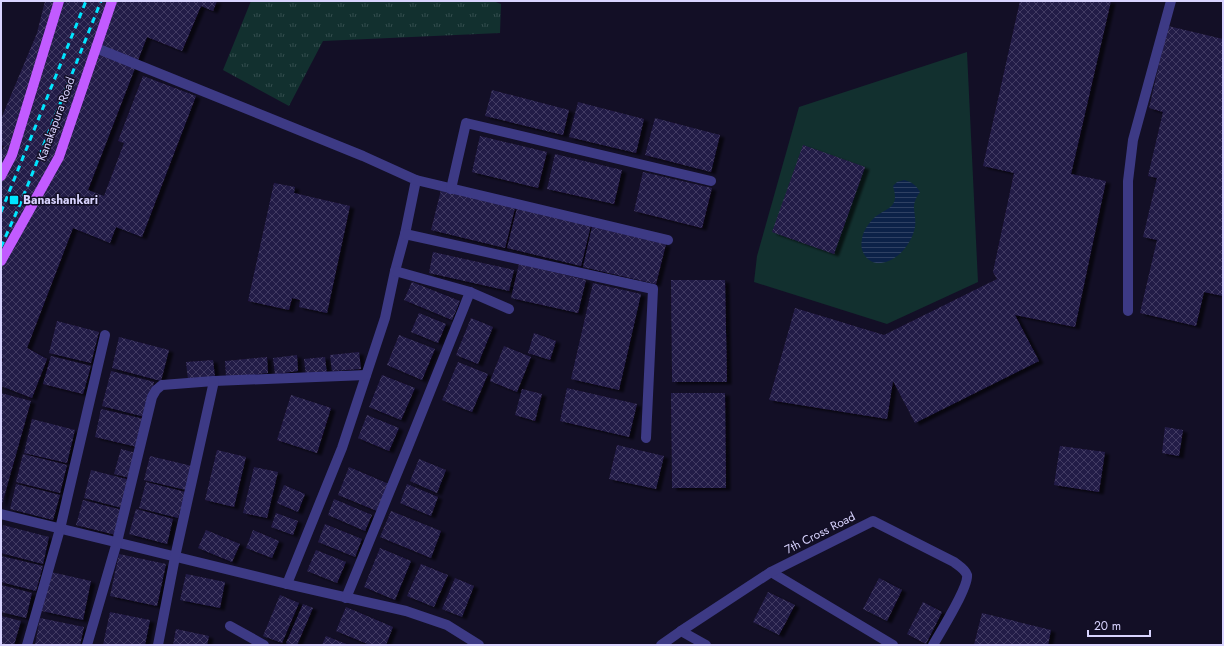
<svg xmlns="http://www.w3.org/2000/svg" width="1224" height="646" viewBox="0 0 1224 646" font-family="Jost,sans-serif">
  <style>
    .grass { fill: url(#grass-tufts) }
    .green { fill: #12302f }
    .water { fill: url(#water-rules) }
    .building { fill: url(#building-cross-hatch); filter: url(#shadow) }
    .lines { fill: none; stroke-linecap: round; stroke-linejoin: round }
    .minor { stroke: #3d3a85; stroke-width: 10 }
    .primary { stroke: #c25bff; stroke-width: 10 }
    .rail { stroke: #00e5ff; stroke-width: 3; stroke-dasharray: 6 5; stroke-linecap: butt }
    .poi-dot { fill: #00e5ff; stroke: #130f26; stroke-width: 1.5 }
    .labels { text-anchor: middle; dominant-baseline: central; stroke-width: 3; stroke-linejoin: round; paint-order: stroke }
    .street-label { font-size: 12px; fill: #d9d4ff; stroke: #130f26 }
    .poi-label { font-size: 12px; font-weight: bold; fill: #d9d4ff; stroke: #130f26; text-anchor: start }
  </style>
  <defs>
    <pattern id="grass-tufts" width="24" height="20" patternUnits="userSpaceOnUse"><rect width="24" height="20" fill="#12302f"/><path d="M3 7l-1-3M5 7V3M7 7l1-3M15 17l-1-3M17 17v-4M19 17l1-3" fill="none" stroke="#344d4e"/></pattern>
    <pattern id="water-rules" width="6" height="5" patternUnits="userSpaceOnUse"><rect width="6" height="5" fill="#0c2248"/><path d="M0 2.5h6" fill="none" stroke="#2f4163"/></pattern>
    <pattern id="building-cross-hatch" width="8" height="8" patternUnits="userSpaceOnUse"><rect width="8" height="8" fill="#241b47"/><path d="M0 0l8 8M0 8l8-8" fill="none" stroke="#433b63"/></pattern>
    <filter id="shadow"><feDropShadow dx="4.5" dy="2.5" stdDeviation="1" flood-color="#0009"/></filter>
  </defs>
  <rect width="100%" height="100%" fill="#130f26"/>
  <!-- grass -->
  <polygon class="grass" points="251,1 493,1 501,4 500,33 323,41 289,106 223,70"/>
  <!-- green -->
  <polygon class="green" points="967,52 978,282 887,324 754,282 757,256 799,107"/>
  <!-- water -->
  <path class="water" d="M904 180C912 182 916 185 920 192 909 207 917 212 915 227 912 243 898 261 881 263 874 264 867 260 864 254 861 249 861 244 862 239 863 231 868 224 874 218 887 207 900 209 893 186L897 182Z"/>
  <!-- building -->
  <g class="building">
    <polygon points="45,1 217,1 213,11 201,6 182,51 147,37 88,190 104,196 124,143 118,141 143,76 196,96 142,237 116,227 110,243 73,228 27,348 47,359 32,398 1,386 1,365 3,359 1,358 1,153 4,146 1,145 1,119 37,33"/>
    <polygon points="1020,1 1111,1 1071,174 1106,181 1075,327 1015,315 1039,361 915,423 893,381 887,419 769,400 795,308 884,335 997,279 993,272 1014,173 983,166"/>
    <polygon points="1168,26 1223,39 1223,296 1204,292 1196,326 1140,313 1157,240 1143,237 1157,178 1148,176 1163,112 1149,108"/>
    <polygon points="492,90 569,110 563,135 485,116"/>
    <polygon points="578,102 644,119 636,153 569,137"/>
    <polygon points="655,118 720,135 711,172 645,155"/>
    <polygon points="480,136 547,152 538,188 472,172"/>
    <polygon points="803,145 865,167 834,254 772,232"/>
    <polygon points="555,154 622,170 614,204 547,189"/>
    <polygon points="643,172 712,188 702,228 634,211"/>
    <polygon points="274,183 295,187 294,193 350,206 327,313 299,307 300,300 292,298 289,310 248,301"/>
    <polygon points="441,190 515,208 505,248 431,230"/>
    <polygon points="517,208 591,225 581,266 507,248"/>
    <polygon points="592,227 666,244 656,284 583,267"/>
    <polygon points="433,252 514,270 509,291 429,273"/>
    <polygon points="519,264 586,280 578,313 511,298"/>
    <polygon points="671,280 725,280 727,382 672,382"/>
    <polygon points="412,282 460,301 452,320 404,300"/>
    <polygon points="593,283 641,294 619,390 571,379"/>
    <polygon points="419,313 446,324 438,343 411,332"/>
    <polygon points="471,318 493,327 478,364 456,355"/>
    <polygon points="57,321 99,332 91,363 49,353"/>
    <polygon points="534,333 556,341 550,360 528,353"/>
    <polygon points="399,335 435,349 422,380 387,365"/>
    <polygon points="119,337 169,350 161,381 112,368"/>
    <polygon points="504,346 531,357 517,392 490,381"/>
    <polygon points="359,352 361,369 332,371 330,355"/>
    <polygon points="297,355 298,371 275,374 273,358"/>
    <polygon points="51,356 91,366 83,394 43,384"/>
    <polygon points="267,357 268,373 226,377 225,361"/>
    <polygon points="325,357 327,375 306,377 304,359"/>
    <polygon points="213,360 215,377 188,380 186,362"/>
    <polygon points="458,362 488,374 472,412 442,400"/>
    <polygon points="111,371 154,382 145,417 102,406"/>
    <polygon points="382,375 415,388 401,420 369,407"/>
    <polygon points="567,388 637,404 629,437 560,421"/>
    <polygon points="522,389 542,394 535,421 515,415"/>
    <polygon points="1,393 31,401 2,504 1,504"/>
    <polygon points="671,393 725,393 726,488 672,488"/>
    <polygon points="291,395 331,408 317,453 277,440"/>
    <polygon points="101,409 144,419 137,447 95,437"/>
    <polygon points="367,415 399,428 389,451 358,438"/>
    <polygon points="32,419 75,430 67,463 24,453"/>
    <polygon points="1165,427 1183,430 1179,456 1162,453"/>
    <polygon points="617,445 664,456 656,489 609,479"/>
    <polygon points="1060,446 1105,452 1099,492 1054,485"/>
    <polygon points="121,449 136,453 130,478 114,474"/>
    <polygon points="217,450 246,457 234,507 205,500"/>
    <polygon points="23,454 67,465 60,493 16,482"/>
    <polygon points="150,456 192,466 186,490 144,480"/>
    <polygon points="419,459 446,470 437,493 410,481"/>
    <polygon points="254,467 278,472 267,518 243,513"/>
    <polygon points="349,467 389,484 377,511 338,495"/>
    <polygon points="91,470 130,480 122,508 84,498"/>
    <polygon points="146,482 185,492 178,518 139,508"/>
    <polygon points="16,484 60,495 53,520 10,509"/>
    <polygon points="407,484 438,497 431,516 400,503"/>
    <polygon points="284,485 305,494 298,512 277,503"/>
    <polygon points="334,499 372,515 365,531 328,515"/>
    <polygon points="83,500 122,510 116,535 76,525"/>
    <polygon points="136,509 173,519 167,544 129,534"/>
    <polygon points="391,511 441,531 431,558 380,537"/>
    <polygon points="276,513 298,521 293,535 271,527"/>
    <polygon points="325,524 362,539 355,557 318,542"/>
    <polygon points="3,525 49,537 43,564 1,553 1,535"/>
    <polygon points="206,530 240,544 232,562 198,548"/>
    <polygon points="253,530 279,541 272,558 246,548"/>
    <polygon points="380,548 411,561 395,600 364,587"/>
    <polygon points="316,550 346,562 337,583 307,571"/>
    <polygon points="119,554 166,564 157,606 110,596"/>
    <polygon points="1,556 43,566 36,591 1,582"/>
    <polygon points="421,564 448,575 434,607 407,596"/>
    <polygon points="51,572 91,581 83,620 42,611"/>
    <polygon points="186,574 225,582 220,608 180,600"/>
    <polygon points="455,578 474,586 462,617 442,609"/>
    <polygon points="879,578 902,590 887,621 863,609"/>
    <polygon points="1,585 32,593 26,618 1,612"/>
    <polygon points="768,592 795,605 779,635 753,622"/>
    <polygon points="280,595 299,603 282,643 263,636"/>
    <polygon points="923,602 942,612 926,644 907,634"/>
    <polygon points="303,604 313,608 297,645 290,645 286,643"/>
    <polygon points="346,607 393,627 386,645 370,645 336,631"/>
    <polygon points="110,612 150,620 145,645 103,645"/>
    <polygon points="982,613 1051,630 1048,645 974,645"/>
    <polygon points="1,616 21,621 14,645 1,645"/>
    <polygon points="40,618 84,627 80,645 35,645"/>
    <polygon points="176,629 209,636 207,645 173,645"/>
    <polygon points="326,636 349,645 322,645"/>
  </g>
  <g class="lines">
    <!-- minor -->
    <g class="minor">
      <polyline points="96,48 363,156 416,180 405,234 395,271 385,318 342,448 287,584"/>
      <polyline points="416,180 668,240"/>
      <polyline points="451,189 466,123 711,181"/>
      <polyline points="405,234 653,289 646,438"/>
      <polyline points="395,271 470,292 509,309"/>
      <polyline points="1128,311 1128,181 1133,140 1171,1"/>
      <polyline points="1,514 287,584 406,611 447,625 479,645"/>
      <polyline points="771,572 893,645"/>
      <polyline points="346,598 407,449 470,292"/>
      <polyline points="230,626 264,645"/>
      <polyline points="681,631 706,645"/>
      <polyline points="27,645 60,529 105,335"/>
      <polyline points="87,645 117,542 152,397 156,390 162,385 214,381 366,375"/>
      <polyline points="158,645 175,557 214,381"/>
      <path d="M661 645 681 631 771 572 873 521 954 562C959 566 965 569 967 575 969 586 940 633 933 645"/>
    </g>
    <!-- primary -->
    <g class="primary">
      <polyline points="1,176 12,155 59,1"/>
      <polyline points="1,261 59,157 112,1"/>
    </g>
    <!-- rail -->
    <g class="rail">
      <polyline points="1,212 86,1"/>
      <polyline points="1,247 21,202 101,1"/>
    </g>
  </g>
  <!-- markers -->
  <rect class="poi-dot" x="9" y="195" width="10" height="10" rx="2"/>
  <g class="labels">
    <!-- street labels -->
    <g class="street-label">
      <text transform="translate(56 119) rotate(-70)">Kanakapura Road</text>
      <text transform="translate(820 533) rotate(-27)">7th Cross Road</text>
    </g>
    <!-- poi labels -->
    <g class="poi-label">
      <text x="23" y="200">Banashankari</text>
    </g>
  </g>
  <!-- border -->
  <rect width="1224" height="646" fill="none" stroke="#d9d4ff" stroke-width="4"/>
  <!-- scale -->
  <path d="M1088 630v6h62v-6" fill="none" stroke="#d9d4ff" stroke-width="2"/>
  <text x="1094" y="630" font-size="12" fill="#d9d4ff" stroke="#130f26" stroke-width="3" paint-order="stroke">20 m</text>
</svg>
